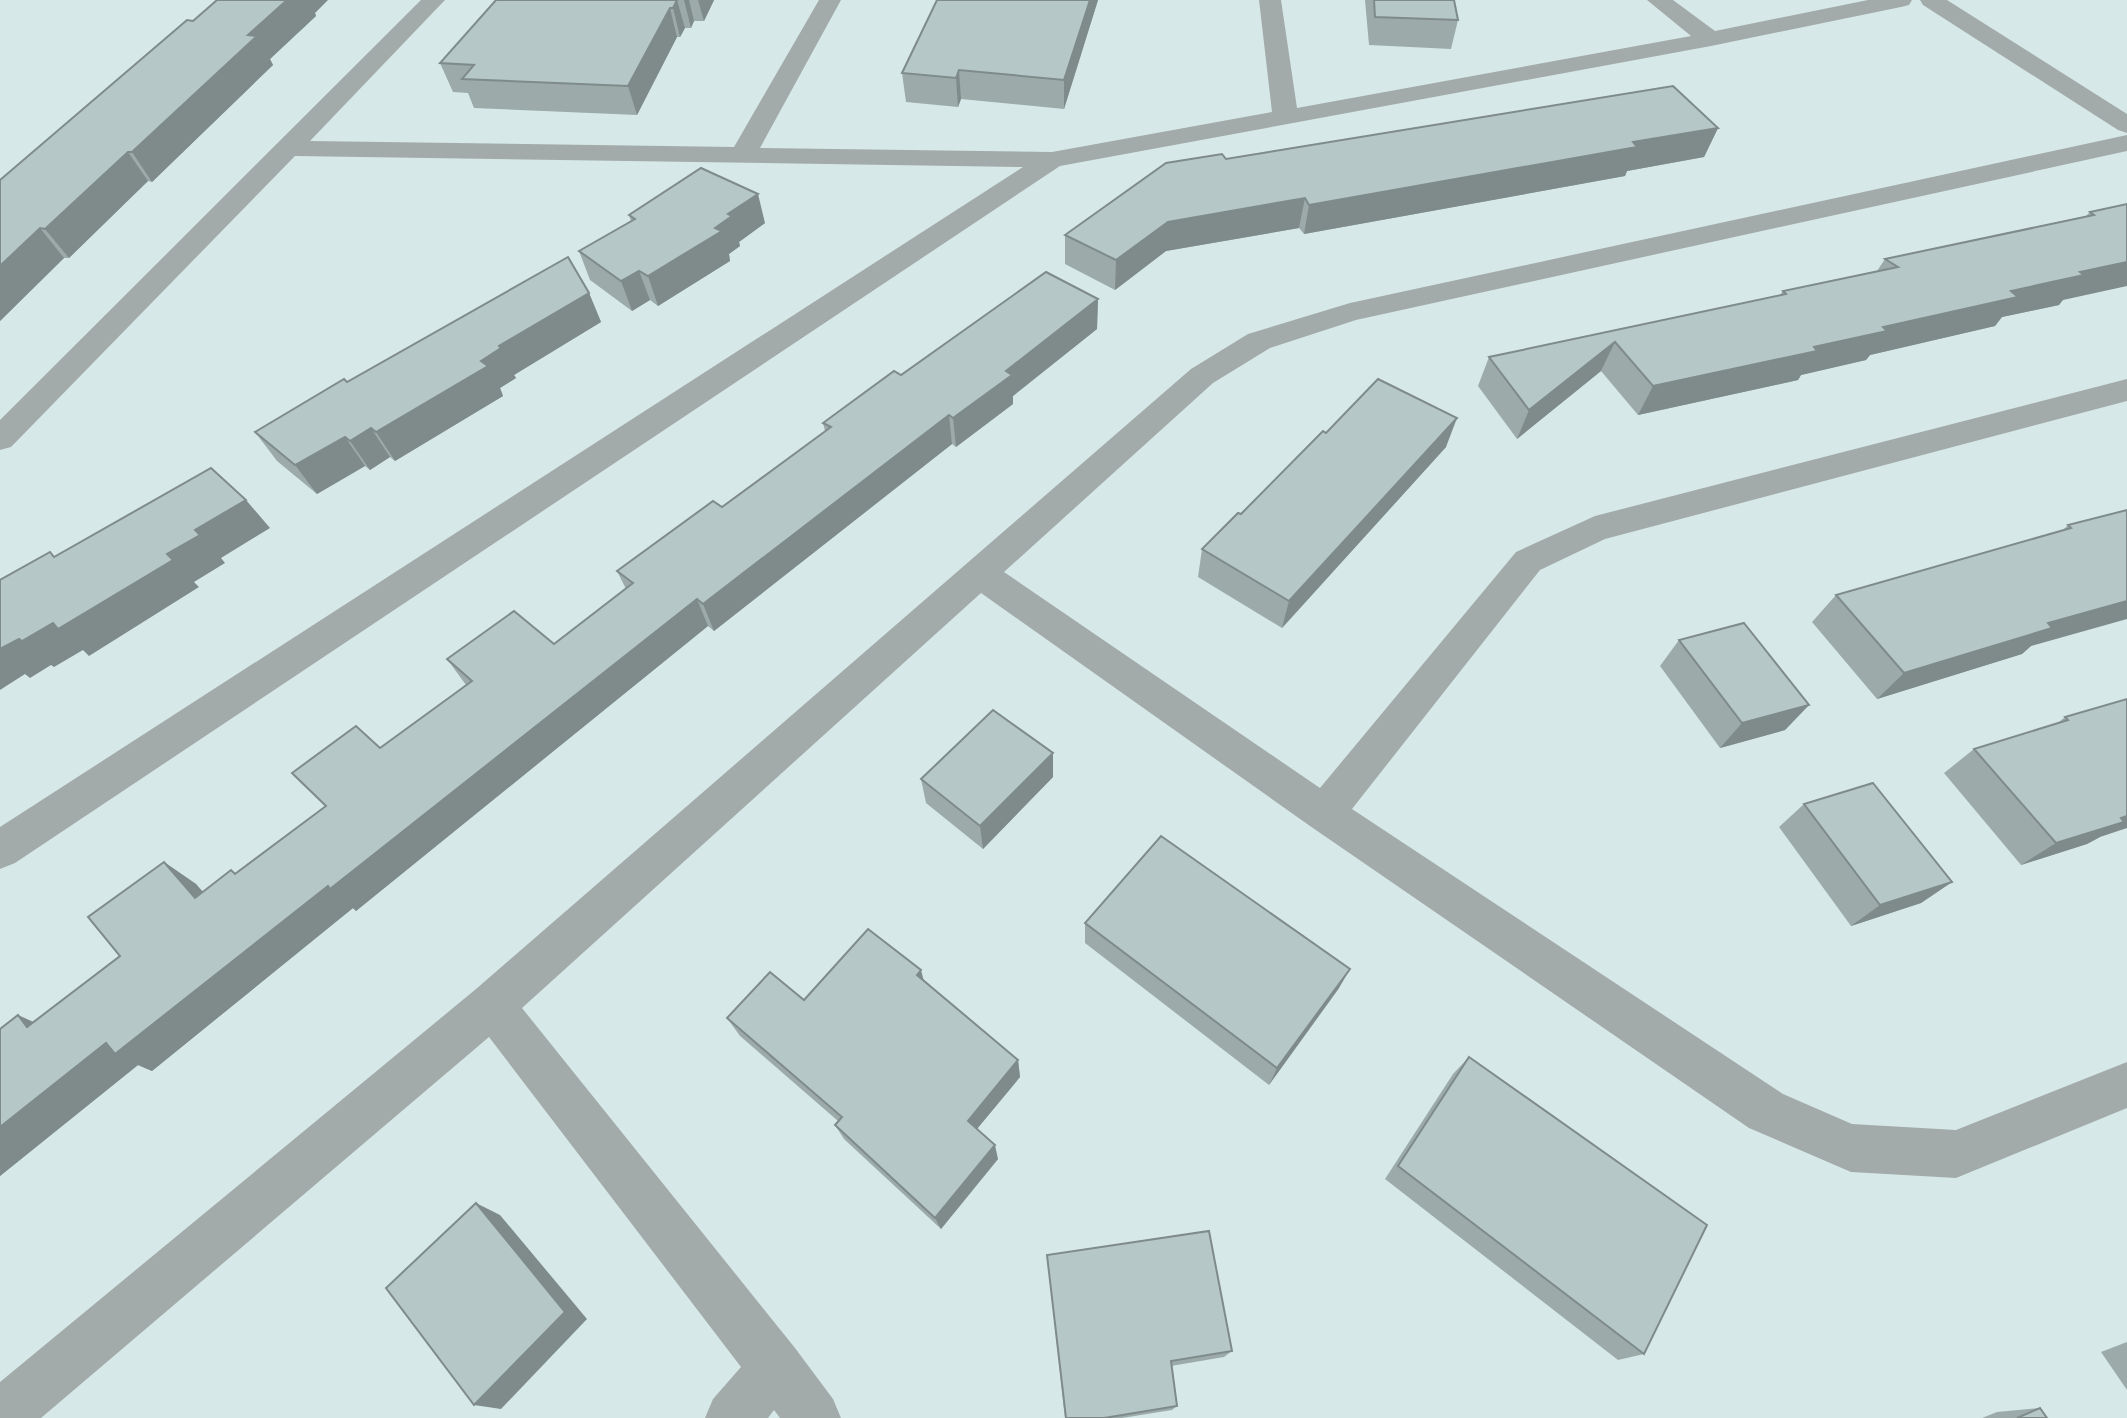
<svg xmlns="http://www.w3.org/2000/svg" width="2127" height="1418" viewBox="0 0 2127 1418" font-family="Roboto,sans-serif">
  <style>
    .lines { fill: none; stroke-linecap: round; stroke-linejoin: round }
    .street { fill: #a3abaa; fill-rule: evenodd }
    .wall { fill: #9cabaa }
    .shaded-wall { fill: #7f8b8b }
    .building { fill: #b5c7c6; stroke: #7f8b8b; stroke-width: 2 }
  </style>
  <rect width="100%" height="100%" fill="#d6e9e8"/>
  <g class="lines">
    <!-- street -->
    <g class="street">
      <polygon points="421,0 445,0 310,141 734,147 819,0 841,0 760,148 1052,152 1272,112 1259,0 1281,0 1297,108 1691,36 1647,0 1673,0 1715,31 1868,0 1912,0 1909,5 1901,7 1711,46 1060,166 15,863 0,869 0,827 1023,167 295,156 11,447 0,450 0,420"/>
      <polygon points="1920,0 1947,0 2127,114 2127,133 2118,130 1923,5"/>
      <polygon points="2127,135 2127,151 1356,320 1270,348 1213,383 1004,572 1320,788 1516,552 1595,516 2127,379 2127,401 1605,539 1540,570 1352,809 1783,1094 1852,1124 1956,1130 2127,1062 2127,1108 1956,1178 1851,1172 1749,1128 1310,826 981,593 522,1008 795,1348 833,1399 841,1418 780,1418 774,1410 768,1418 705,1418 713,1399 741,1367 489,1037 41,1418 0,1418 0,1382 476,989 1191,369 1248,334 1350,303"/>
    </g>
  </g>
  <!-- wall -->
  <g class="wall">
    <polygon points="496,0 714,0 704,21 694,21 691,28 685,28 680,37 677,37 637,115 474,108 468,93 453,92 440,63"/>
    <polygon points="937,0 1098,0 1064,109 961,99 958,107 906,102 902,73"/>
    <polygon points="1365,0 1454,0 1458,20 1451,49 1369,45"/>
    <polygon points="315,13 316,16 270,59 273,65 152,182 148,181 69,258 64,258 0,321 0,180 193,21"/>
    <polygon points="1718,128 1704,157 1627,171 1625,176 1304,234 1299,228 1166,251 1115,290 1065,264 1065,235 1226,159"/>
    <polygon points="2127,204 2059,305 2002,317 1995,326 1870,355 1866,360 1801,375 1798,380 1638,415 1601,371 1517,439 1478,386 1489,357 1780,295 1783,291 1877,271 1885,259 2086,216 2090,212"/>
    <polygon points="629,215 765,223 739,242 740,246 729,254 730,261 658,306 650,300 632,311 590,280 579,251 631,221"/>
    <polygon points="589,293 601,322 514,375 516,378 500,388 503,396 395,461 390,457 370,470 365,466 317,494 277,461 255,432 347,382"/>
    <polygon points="1098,299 1097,329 1013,396 1013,404 956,447 952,444 714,631 708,626 356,911 353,908 152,1071 138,1065 0,1176 0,1029 33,1022 120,956 164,862 196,884 203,892 231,870 235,873 326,806 380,748 466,685 447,659 554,644 626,589 617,571 722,507 825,431 823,423 901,375"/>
    <polygon points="1326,433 1446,447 1282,628 1198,577 1202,549 1241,514"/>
    <polygon points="2127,510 2031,646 2022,654 1877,699 1812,622 1836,595 2063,530 2068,525"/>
    <polygon points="1679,640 1809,705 1785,730 1720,748 1660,666"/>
    <polygon points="2127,699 2100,837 2087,844 2021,865 1944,773 1974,749 2058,723 2065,717"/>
    <polygon points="1053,777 983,849 926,803 921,779"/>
    <polygon points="1804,804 1952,882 1921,903 1851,926 1779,827"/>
    <polygon points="1085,923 1339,988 1269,1085 1085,943"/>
    <polygon points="924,981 1018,1060 1020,1077 977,1129 998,1159 941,1229 844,1139 835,1125 838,1121 740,1036 727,1018 804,1000"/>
    <polygon points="1469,1057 1644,1354 1618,1360 1385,1179 1453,1074"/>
    <polygon points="1048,1265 1232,1351 1224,1357 1171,1366 1177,1406 1172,1410 1122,1418 1065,1418"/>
    <polygon points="2127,1342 2127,1390 2101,1352"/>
    <polygon points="2040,1408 2047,1418 1982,1418 1997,1412"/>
  </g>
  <!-- shaded-wall -->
  <g class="shaded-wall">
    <polygon points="287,0 328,0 315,13 316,16 270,59 273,65 152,182 132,152 248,35"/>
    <polygon points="677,0 685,28 680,37 673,8"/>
    <polygon points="684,0 689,0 694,21 691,28"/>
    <polygon points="698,0 714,0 704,21"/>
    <polygon points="1090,0 1098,0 1064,109 1064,80"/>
    <polygon points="670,8 677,37 637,115 628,86"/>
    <polygon points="959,70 961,99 958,107 956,78"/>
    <polygon points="1718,128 1704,157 1627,171 1625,176 1304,234 1309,205 1633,142"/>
    <polygon points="128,152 148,181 69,258 45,229"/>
    <polygon points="758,194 765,223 739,242 740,246 729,254 730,261 658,306 648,276 715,228 728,214"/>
    <polygon points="1305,198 1299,228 1166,251 1115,290 1116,260 1168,222"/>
    <polygon points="40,228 64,258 0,321 0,266"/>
    <polygon points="2127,262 2127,286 2063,300 2059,305 2002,317 1995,326 1870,355 1866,360 1801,375 1798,380 1638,415 1653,386 1814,347 2080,272"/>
    <polygon points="639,271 650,300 632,311 621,281"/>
    <polygon points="589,293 601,322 514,375 516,378 500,388 503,396 395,461 376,432 481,361 499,346"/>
    <polygon points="1098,299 1097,329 1013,396 1013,404 956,447 953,418 1006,371"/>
    <polygon points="1615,342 1601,371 1517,439 1529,410"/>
    <polygon points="949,415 952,444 714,631 703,604"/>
    <polygon points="1457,418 1446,447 1282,628 1289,601"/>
    <polygon points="371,428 390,457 370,470 350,441"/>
    <polygon points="345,437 365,466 317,494 295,465"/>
    <polygon points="246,500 270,528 221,558 225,563 194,582 199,587 89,656 83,650 54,667 51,665 30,678 25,674 0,690 0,649 167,554 195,530"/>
    <polygon points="697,599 708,626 356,911 353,908 152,1071 138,1065 0,1176 0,1127 106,1043 328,886"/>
    <polygon points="2127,601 2127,619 2031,646 2022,654 1877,699 1904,673 2048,623"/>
    <polygon points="1809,705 1785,730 1720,748 1742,723"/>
    <polygon points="1053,753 1053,777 983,849 980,826"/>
    <polygon points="2127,816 2127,828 2100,837 2087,844 2021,865 2056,843"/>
    <polygon points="164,862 196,884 226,919 195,898"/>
    <polygon points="1952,882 1921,903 1851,926 1880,905"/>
    <polygon points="1350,969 1339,988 1269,1085 1277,1068"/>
    <polygon points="921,970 926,989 917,975"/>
    <polygon points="18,1015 58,1033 27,1027"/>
    <polygon points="1018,1060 1020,1077 971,1136 968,1121"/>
    <polygon points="995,1145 998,1159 941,1229 935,1218"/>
    <polygon points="476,1203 500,1215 587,1319 501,1409 474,1405"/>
  </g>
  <!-- building -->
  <g class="building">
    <polygon points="217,0 287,0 248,35 257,36 132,152 128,152 45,229 40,228 0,266 0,180 187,20 193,21"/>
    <polygon points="496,0 677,0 673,8 670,8 628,86 462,79 474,65 440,63"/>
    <polygon points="937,0 1090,0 1064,80 959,70 956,78 902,73"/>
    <polygon points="1374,0 1454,0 1458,20 1375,17"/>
    <polygon points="1673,86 1718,128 1633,142 1637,147 1309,205 1305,198 1168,222 1116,260 1065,235 1166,163 1222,154 1226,159"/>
    <polygon points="701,168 758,194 728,214 732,216 715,228 722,231 648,276 639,271 621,281 579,251 635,219 629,215"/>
    <polygon points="2127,204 2127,262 2080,272 2084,275 2011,291 2018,297 1883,327 1887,331 1814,347 1817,351 1653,386 1615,342 1529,410 1489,357 1786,294 1783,291 1898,267 1885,259 2094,215 2090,212"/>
    <polygon points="568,257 589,293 499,346 501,348 481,361 488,366 376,432 371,428 350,441 345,437 295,465 255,432 344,379 347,382"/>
    <polygon points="1046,272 1098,299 1006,371 1012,375 953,418 949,415 703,604 697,599 330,889 328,886 115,1054 106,1043 0,1127 0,1029 18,1015 27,1027 120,956 88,917 164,862 195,898 231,870 235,874 326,806 292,773 356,726 380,748 472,681 447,659 514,611 554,644 633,583 617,571 713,501 722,507 831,427 823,423 894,371 901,375"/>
    <polygon points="1378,379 1457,418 1289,601 1202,549 1238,513 1241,514 1323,431 1326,433"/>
    <polygon points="211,468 246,500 195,530 200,535 167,554 173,560 58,629 53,623 22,641 19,639 0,649 0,580 50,552 54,557"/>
    <polygon points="2127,510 2127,601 2048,623 2052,628 1904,673 1836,595 2071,528 2068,525"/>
    <polygon points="1744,623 1809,705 1742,723 1679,640"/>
    <polygon points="2127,699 2127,816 2121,818 2124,822 2056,843 1974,749 2068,720 2065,717"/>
    <polygon points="993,710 1053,753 980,826 921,779"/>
    <polygon points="1873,783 1952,882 1880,905 1804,804"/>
    <polygon points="1161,836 1350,969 1277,1068 1085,923"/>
    <polygon points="868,929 921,970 917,975 1018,1060 968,1121 995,1145 935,1218 835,1125 842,1117 727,1018 770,972 804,1000"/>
    <polygon points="1469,1057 1707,1225 1644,1354 1398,1166"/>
    <polygon points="476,1203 565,1312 474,1405 386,1288"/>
    <polygon points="1209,1231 1232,1351 1171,1361 1177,1406 1104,1418 1066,1418 1047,1255"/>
    <polygon points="2040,1408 2047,1418 2017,1418"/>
  </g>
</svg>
